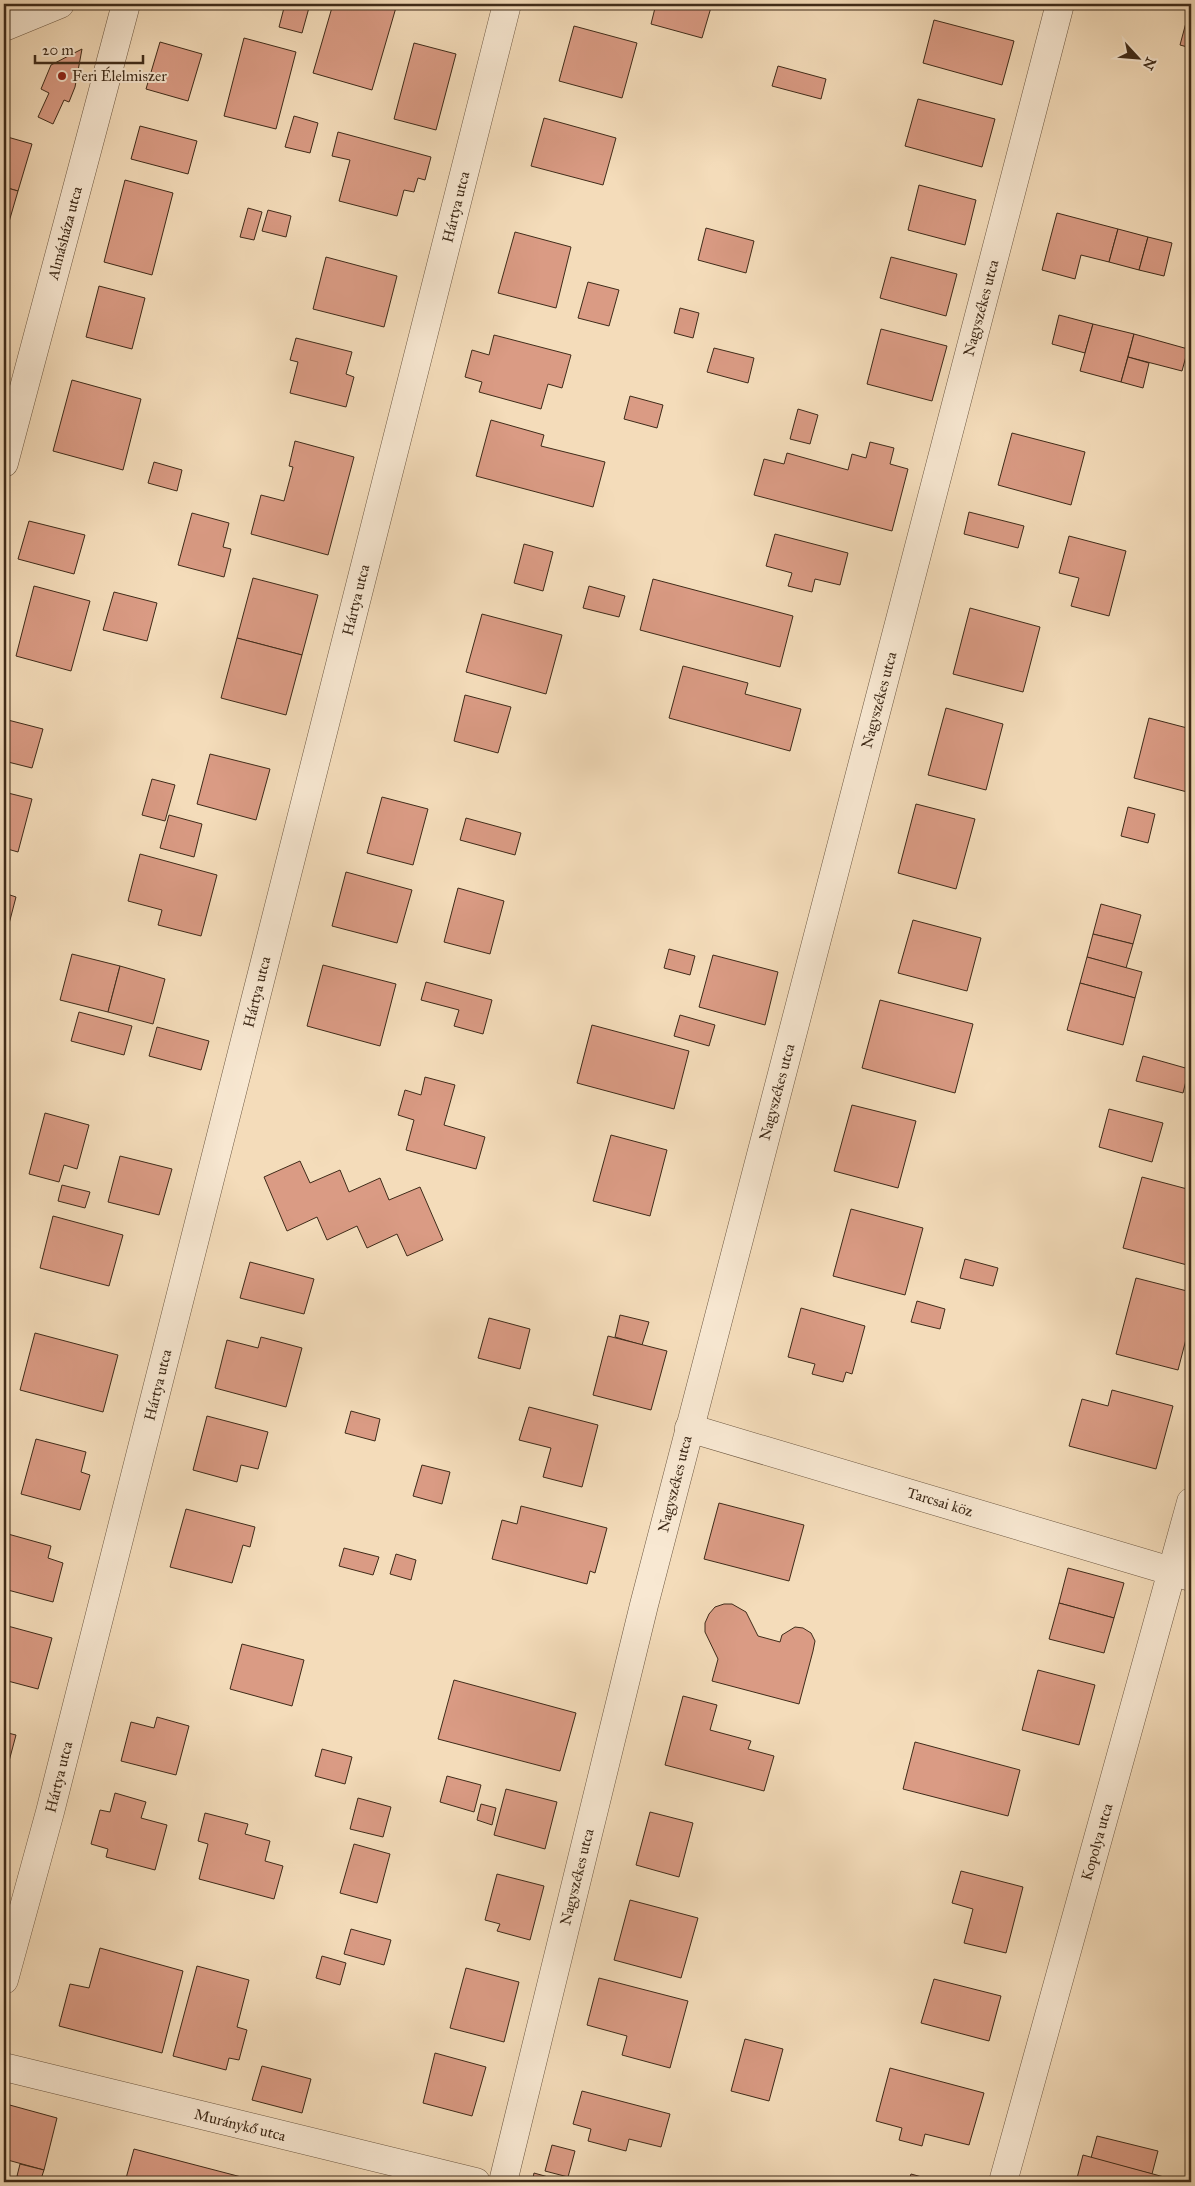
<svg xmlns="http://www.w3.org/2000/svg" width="1195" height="2186" viewBox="0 0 1195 2186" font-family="'IM FELL Great Primer',serif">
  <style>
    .building { fill: #da9b84; stroke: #3f2b19 }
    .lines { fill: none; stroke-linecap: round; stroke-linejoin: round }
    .minor-casing { stroke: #6c5741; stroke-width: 29 }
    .tertiary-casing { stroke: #6c5741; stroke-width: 29 }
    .minor { stroke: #f8e8d2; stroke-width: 28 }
    .tertiary { stroke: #f8e8d2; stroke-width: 28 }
    .poi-dot { fill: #8f2418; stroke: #f8e8d2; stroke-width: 2 }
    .labels { text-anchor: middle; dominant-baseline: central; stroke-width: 4; stroke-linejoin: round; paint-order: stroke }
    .poi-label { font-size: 15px; fill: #3f2b19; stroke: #f8e8d2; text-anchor: start }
    .street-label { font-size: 15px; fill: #3f2b19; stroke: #f8e8d2 }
  </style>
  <rect width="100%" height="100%" fill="#f4dcba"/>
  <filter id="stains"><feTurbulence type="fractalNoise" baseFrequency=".004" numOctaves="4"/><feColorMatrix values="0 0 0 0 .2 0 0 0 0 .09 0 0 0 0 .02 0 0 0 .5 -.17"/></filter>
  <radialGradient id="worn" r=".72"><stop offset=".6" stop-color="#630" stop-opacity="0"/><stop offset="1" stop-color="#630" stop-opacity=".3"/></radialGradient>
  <!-- building -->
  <g class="building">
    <polygon points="285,4 310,4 302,33 279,27"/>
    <polygon points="333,4 397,4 372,90 313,73"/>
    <polygon points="656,4 712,4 702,38 651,24"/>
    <polygon points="1191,4 1191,48 1180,45"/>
    <polygon points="934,20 1014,41 1002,85 923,63"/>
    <polygon points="574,26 637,43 622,98 559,81"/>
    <polygon points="244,38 296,52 276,129 224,116"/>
    <polygon points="160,42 202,54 188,101 146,89"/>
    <polygon points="414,43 456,54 436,130 394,119"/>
    <polygon points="82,49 75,87 69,102 64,100 53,124 38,117 49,93 41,89 51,65"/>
    <polygon points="778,66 826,79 821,99 772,86"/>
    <polygon points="918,99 995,119 982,167 905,146"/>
    <polygon points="294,116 318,123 310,153 285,147"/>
    <polygon points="544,118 616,138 603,185 531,166"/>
    <polygon points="140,126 197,141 188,174 131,159"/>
    <polygon points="338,132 431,157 425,180 418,178 414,192 404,190 397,216 339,201 350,160 332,156"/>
    <polygon points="4,136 32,144 18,191 4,187"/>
    <polygon points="125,180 173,193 152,275 104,262"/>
    <polygon points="919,185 976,200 965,245 908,230"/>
    <polygon points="4,187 18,191 4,239"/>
    <polygon points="248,208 262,212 254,240 240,237"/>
    <polygon points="268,210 291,216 286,237 262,231"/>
    <polygon points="1057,213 1118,229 1109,262 1081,255 1075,279 1042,270"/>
    <polygon points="706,228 754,241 746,273 698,260"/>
    <polygon points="1118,229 1148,237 1139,270 1109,262"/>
    <polygon points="515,232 571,247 556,308 498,293"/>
    <polygon points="1148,237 1172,243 1164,276 1139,270"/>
    <polygon points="326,257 397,276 384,327 313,309"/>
    <polygon points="891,257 957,274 946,316 880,298"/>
    <polygon points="588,282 619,290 609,326 578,318"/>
    <polygon points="99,286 145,298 132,349 86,337"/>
    <polygon points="680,308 699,313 693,338 674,333"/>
    <polygon points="1059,315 1093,324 1085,353 1052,344"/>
    <polygon points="1093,324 1134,334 1121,382 1080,371"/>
    <polygon points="881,329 947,346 932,401 867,384"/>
    <polygon points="1134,334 1188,349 1182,371 1128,357"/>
    <polygon points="494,335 571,355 562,388 548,384 541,409 479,392 482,382 465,377 472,350 489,355"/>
    <polygon points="296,338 352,352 346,374 354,377 346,407 290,393 298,362 290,360"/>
    <polygon points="714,348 754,358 748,383 707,372"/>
    <polygon points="1128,357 1149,363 1143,388 1121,382"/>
    <polygon points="72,380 141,399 123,470 53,451"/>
    <polygon points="630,396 663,405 657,428 624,419"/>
    <polygon points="798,409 818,415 810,444 790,439"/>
    <polygon points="491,420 544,435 541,446 605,462 593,507 476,476"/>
    <polygon points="1012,433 1085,452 1071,505 998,485"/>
    <polygon points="295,441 354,457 328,555 251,534 261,495 284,501 293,467 289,466"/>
    <polygon points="870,442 894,448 890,464 908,469 892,531 754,495 764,459 784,464 787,453 848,470 852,454 866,458"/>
    <polygon points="154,462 182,470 177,491 148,483"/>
    <polygon points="969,512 1024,526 1018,548 964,534"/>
    <polygon points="192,513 229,523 223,547 231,549 224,577 178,565"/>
    <polygon points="29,521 85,535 74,574 18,559"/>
    <polygon points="775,534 848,553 840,585 815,579 812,592 788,586 792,573 766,566"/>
    <polygon points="1069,536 1126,551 1109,616 1071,606 1079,578 1059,573"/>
    <polygon points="524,544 553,552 543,591 514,583"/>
    <polygon points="253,578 318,595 302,655 237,638"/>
    <polygon points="653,579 793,616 780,667 640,630"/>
    <polygon points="34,586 90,601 71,671 16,656"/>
    <polygon points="589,586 625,596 619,617 583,608"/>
    <polygon points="114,592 157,603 147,641 103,630"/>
    <polygon points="970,608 1040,627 1023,692 953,674"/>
    <polygon points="482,614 562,635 546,694 466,672"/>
    <polygon points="237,638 302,655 286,715 221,698"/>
    <polygon points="683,666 748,683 745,694 801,709 790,751 669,718"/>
    <polygon points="465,695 511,707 498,753 454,741"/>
    <polygon points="946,708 1003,724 986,790 928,775"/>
    <polygon points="1149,718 1191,729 1191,793 1134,778"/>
    <polygon points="4,719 43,729 32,768 4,761"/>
    <polygon points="210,754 270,769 256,820 197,804"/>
    <polygon points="152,779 175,785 165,821 142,815"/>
    <polygon points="4,792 32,799 18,852 4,848"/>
    <polygon points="382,797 428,809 413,865 367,853"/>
    <polygon points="916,804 975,819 956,889 898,873"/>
    <polygon points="1128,807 1155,814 1148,843 1121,836"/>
    <polygon points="169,815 202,824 194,857 160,848"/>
    <polygon points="466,818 521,833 515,855 460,840"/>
    <polygon points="140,854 217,875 201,936 158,925 162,910 128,901"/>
    <polygon points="346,872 412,890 397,943 332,926"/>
    <polygon points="458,888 504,901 490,954 444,942"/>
    <polygon points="4,893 16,897 4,943"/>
    <polygon points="1101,904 1141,915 1133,944 1093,934"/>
    <polygon points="913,920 981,938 967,991 898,973"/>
    <polygon points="1093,934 1133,944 1126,968 1087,957"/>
    <polygon points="669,949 695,956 690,975 664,968"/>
    <polygon points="72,954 120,966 108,1012 60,1000"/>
    <polygon points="713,955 778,972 765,1025 699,1007"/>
    <polygon points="1087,957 1142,972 1135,998 1080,983"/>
    <polygon points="323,965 396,984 380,1046 307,1026"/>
    <polygon points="120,966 165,979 153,1024 108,1012"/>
    <polygon points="426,982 492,1000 483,1034 454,1026 459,1010 421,1000"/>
    <polygon points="1080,983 1135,998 1123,1045 1067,1030"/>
    <polygon points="880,1000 973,1024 955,1093 862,1068"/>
    <polygon points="79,1012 132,1026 124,1055 71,1041"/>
    <polygon points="680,1015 715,1025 709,1046 674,1036"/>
    <polygon points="592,1025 689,1051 674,1109 577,1083"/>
    <polygon points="157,1027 209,1041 201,1070 149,1056"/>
    <polygon points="1143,1056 1189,1069 1183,1093 1136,1081"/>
    <polygon points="425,1077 455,1085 444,1125 485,1137 476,1169 406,1150 414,1120 398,1115 405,1090 421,1095"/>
    <polygon points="852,1105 916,1121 898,1188 834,1171"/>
    <polygon points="1109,1109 1163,1123 1152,1162 1099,1147"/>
    <polygon points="45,1113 89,1125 77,1169 64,1165 59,1182 29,1174"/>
    <polygon points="611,1135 667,1150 650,1216 593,1201"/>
    <polygon points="120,1156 172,1169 159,1215 108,1202"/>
    <polygon points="300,1161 310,1183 340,1170 349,1192 380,1178 389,1200 420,1187 443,1240 407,1256 397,1234 367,1248 357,1226 327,1240 317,1217 287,1231 264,1177"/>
    <polygon points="1142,1177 1191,1190 1191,1266 1123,1248"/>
    <polygon points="62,1185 90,1192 85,1208 58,1201"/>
    <polygon points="851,1209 923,1228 905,1295 833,1276"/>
    <polygon points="53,1216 123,1235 109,1286 40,1268"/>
    <polygon points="965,1259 998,1268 993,1286 960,1278"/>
    <polygon points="250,1262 314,1279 304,1314 240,1298"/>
    <polygon points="1136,1278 1191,1292 1191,1320 1178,1370 1116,1354"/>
    <polygon points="917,1301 945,1309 940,1329 911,1322"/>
    <polygon points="801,1308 865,1326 852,1374 846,1372 843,1382 812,1374 815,1364 788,1357"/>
    <polygon points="620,1315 649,1322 642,1345 615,1337"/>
    <polygon points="489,1318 530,1329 520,1369 478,1358"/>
    <polygon points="35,1333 118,1355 103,1412 20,1390"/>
    <polygon points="608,1336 667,1351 651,1410 593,1395"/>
    <polygon points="261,1337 302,1348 286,1407 215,1388 227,1340 258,1348"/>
    <polygon points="1112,1390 1173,1406 1156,1469 1069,1446 1082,1399 1108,1406"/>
    <polygon points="529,1407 598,1425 582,1487 543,1477 551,1448 519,1440"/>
    <polygon points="351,1411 380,1419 375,1441 345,1433"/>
    <polygon points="207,1416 268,1432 258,1469 241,1465 237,1482 193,1470"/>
    <polygon points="36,1439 86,1452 81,1472 90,1475 80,1510 21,1494"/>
    <polygon points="422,1465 450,1472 442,1504 413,1496"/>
    <polygon points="719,1503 804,1525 789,1581 704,1559"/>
    <polygon points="521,1506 607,1528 595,1573 590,1571 587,1584 492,1559 502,1520 517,1524"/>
    <polygon points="186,1509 255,1527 250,1547 243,1545 232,1583 170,1567"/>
    <polygon points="8,1534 51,1546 48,1558 63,1563 53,1602 4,1589 4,1551"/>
    <polygon points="344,1548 379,1557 373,1575 339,1566"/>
    <polygon points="396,1554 416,1560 411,1580 390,1574"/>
    <polygon points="1068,1568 1124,1583 1114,1618 1059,1603"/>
    <polygon points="1059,1603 1114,1618 1104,1653 1049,1639"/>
    <polygon points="724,1604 732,1604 746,1612 758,1636 780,1642 782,1635 795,1627 803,1628 811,1633 815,1641 813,1651 799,1704 712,1681 718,1659 705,1632 705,1623 709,1614 715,1607"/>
    <polygon points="4,1625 52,1638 38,1689 4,1680"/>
    <polygon points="242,1644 304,1660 292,1706 230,1689"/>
    <polygon points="1038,1670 1095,1685 1079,1745 1022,1730"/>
    <polygon points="454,1680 576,1713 560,1771 438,1739"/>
    <polygon points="683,1696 717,1705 710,1730 751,1741 748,1749 774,1756 764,1791 665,1765"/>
    <polygon points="157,1717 189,1726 176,1775 121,1761 131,1722 154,1728"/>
    <polygon points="4,1732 16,1735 4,1780"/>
    <polygon points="915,1742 1020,1770 1008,1816 903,1789"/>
    <polygon points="322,1749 352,1757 345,1784 315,1776"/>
    <polygon points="447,1776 481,1785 474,1812 440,1802"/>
    <polygon points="506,1789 557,1802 545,1849 494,1835"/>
    <polygon points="115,1793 146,1802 141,1818 167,1825 155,1870 106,1857 108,1849 91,1844 100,1810 110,1812"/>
    <polygon points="358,1798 391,1807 383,1837 350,1829"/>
    <polygon points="481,1804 496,1808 492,1825 477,1820"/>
    <polygon points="650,1812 693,1823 679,1877 636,1865"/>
    <polygon points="205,1813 248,1824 245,1834 270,1841 265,1861 283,1866 274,1899 199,1879 208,1844 198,1841"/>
    <polygon points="354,1844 390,1854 377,1903 340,1893"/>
    <polygon points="961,1871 1023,1887 1006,1953 964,1943 973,1909 952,1903"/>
    <polygon points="497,1874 544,1886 530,1940 497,1931 500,1924 485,1920"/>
    <polygon points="630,1900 698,1918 681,1978 614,1960"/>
    <polygon points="351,1929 391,1940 384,1965 344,1954"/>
    <polygon points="100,1948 183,1971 162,2053 59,2026 70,1984 89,1988"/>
    <polygon points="322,1956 346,1963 340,1985 316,1978"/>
    <polygon points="197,1966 249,1980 237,2027 247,2030 239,2060 229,2058 226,2070 173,2056"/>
    <polygon points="466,1968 519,1982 504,2042 450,2028"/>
    <polygon points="599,1978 688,2001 670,2068 622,2055 627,2036 587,2025"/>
    <polygon points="934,1979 1001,1996 989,2041 921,2023"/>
    <polygon points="745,2039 783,2049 769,2101 731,2091"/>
    <polygon points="435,2053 486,2067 472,2116 423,2103"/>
    <polygon points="262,2066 311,2079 302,2113 252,2100"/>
    <polygon points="890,2068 984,2093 969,2145 925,2134 922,2146 899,2140 902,2128 876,2121"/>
    <polygon points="582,2091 670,2114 661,2147 629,2139 626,2151 588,2141 591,2129 573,2124"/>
    <polygon points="6,2104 57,2118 44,2170 4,2159 4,2113"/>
    <polygon points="1097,2136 1158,2151 1152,2174 1091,2158"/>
    <polygon points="552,2145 575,2151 568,2177 545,2171"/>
    <polygon points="134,2149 249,2179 248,2182 125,2182"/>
    <polygon points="1083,2155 1164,2177 1162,2182 1076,2182"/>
    <polygon points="20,2164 44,2170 40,2182 17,2176"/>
    <polygon points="534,2173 566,2182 532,2182"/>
    <polygon points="911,2174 940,2182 908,2182"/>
    <polygon points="308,2177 329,2182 306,2182"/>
  </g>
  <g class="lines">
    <defs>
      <g id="minor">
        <polyline points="4,463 126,4"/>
        <polyline points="689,1428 1191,1577"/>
        <polyline points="4,1980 50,1812 507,4"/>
        <polyline points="4,2067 476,2182"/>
        <polyline points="503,2182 644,1605 1060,4"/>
        <polyline points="1003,2182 1191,1502"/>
      </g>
      <polyline id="tertiary" points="4,27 60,4"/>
    </defs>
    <!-- minor casing -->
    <use href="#minor" class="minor-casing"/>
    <!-- tertiary casing -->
    <use href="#tertiary" class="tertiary-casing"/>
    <!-- minor -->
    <use href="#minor" class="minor"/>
    <!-- tertiary -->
    <use href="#tertiary" class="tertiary"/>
  </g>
  <!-- markers -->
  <circle class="poi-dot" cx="62" cy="76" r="5"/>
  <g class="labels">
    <!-- poi labels -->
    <g class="poi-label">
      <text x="72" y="76">Feri Élelmiszer</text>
    </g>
    <!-- street labels -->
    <g class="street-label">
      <text transform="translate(456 207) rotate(-76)">Hártya utca</text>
      <text transform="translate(65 233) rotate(-75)">Almásháza utca</text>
      <text transform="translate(981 308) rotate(-75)">Nagyszékes utca</text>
      <text transform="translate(356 600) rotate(-76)">Hártya utca</text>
      <text transform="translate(879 700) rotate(-75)">Nagyszékes utca</text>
      <text transform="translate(257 992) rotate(-76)">Hártya utca</text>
      <text transform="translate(777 1092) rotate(-75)">Nagyszékes utca</text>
      <text transform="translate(158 1385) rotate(-76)">Hártya utca</text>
      <text transform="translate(675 1484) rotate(-76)">Nagyszékes utca</text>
      <text transform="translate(940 1502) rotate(17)">Tarcsai köz</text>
      <text transform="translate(59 1777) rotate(-76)">Hártya utca</text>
      <text transform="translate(1097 1842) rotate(-74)">Kopolya utca</text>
      <text transform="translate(577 1877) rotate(-76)">Nagyszékes utca</text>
      <text transform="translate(240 2125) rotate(14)">Muránykő utca</text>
    </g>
  </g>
  <!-- margin -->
  <rect width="1195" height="2186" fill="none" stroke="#f4dcba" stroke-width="20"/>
  <rect x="5" y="5" width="1185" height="2176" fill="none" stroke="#3f2b19" stroke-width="2.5"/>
  <rect x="10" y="10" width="1175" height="2166" fill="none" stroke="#3f2b19"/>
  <!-- north arrow -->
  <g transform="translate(1138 58) rotate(116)" stroke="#f8e8d2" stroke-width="4" paint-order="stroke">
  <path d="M0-4L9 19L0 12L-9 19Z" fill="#3f2b19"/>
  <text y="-8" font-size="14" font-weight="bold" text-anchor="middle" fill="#3f2b19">N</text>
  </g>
  <!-- scale -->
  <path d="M35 55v8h108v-8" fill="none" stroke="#3f2b19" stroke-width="2.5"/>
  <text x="42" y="55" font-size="15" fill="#3f2b19" stroke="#f8e8d2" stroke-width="4" paint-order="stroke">20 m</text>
  <rect width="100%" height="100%" filter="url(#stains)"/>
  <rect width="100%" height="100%" fill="url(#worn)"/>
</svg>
